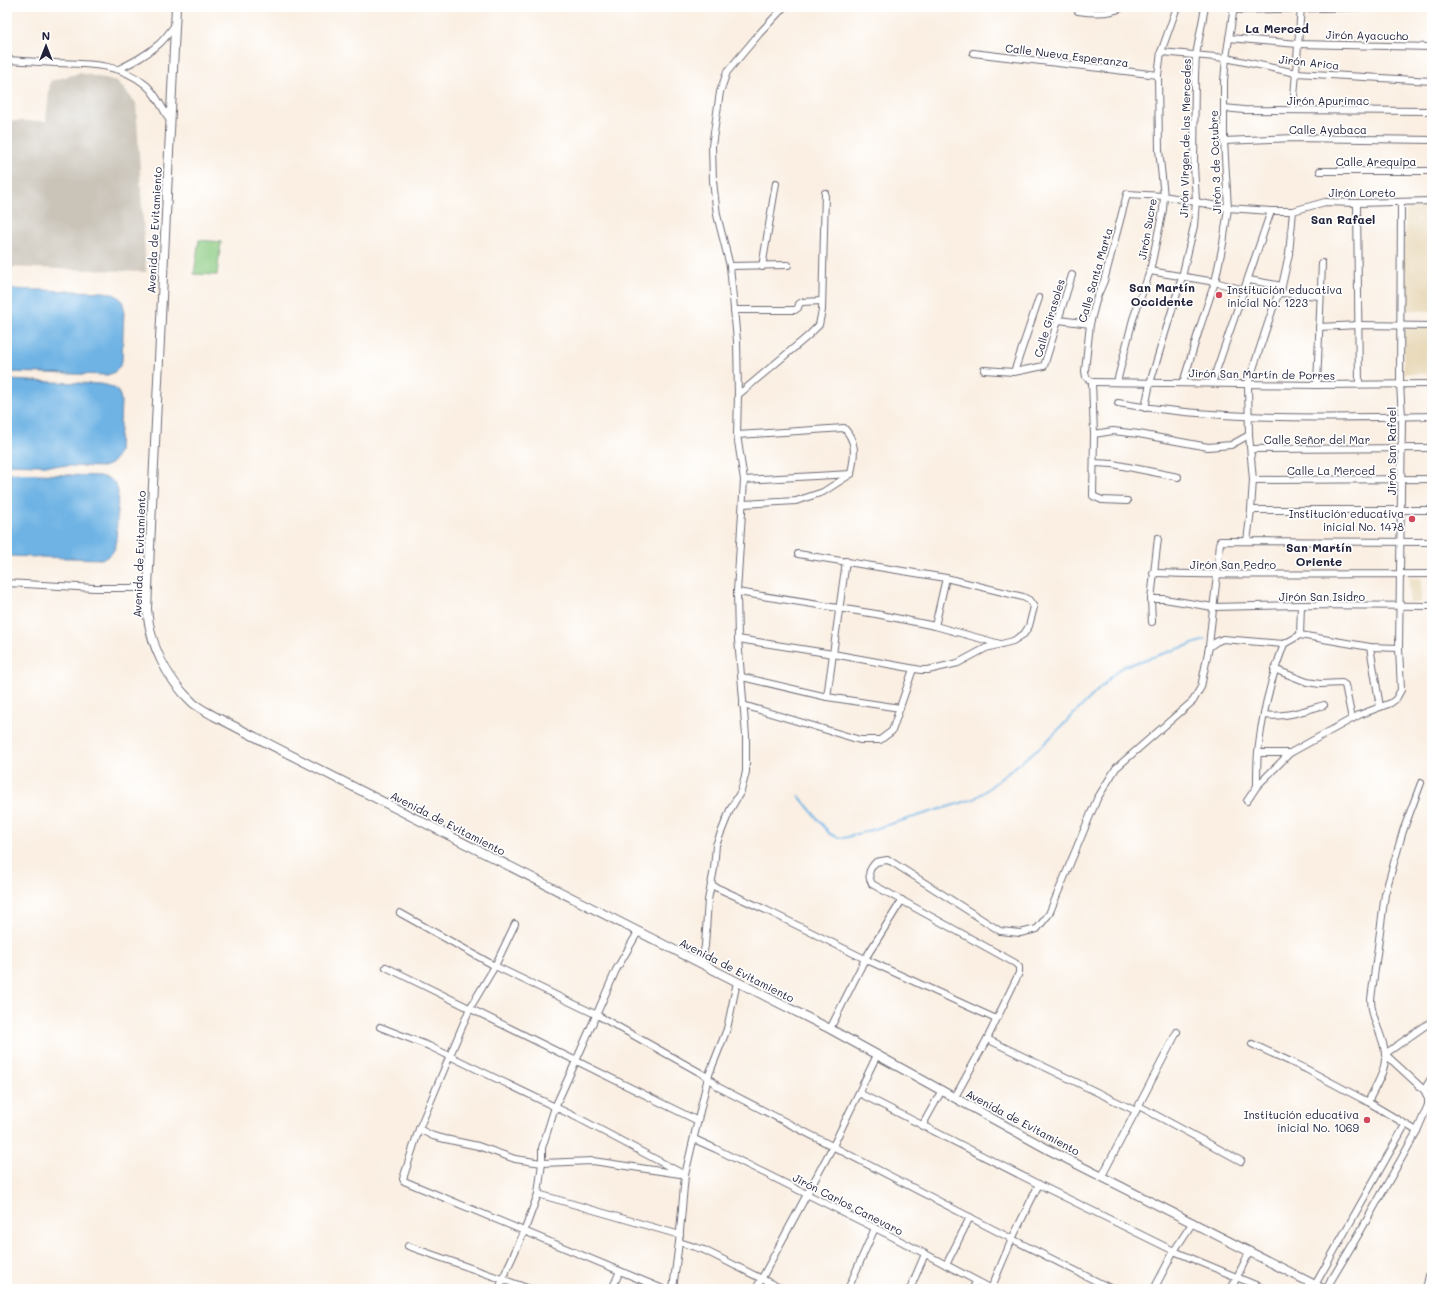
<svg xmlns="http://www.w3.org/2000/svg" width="1439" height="1296" viewBox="0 0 1439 1296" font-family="Mali,sans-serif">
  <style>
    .built { fill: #e8d9ba }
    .industrial { fill: #c9c3b8 }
    .green { fill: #8ccb82; stroke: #57765e }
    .water { fill: #6eb3e4; stroke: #486a90 }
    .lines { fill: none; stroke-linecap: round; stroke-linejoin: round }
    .stream { stroke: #6eb3e4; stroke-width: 2 }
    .minor-casing { stroke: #6e6a75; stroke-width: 8 }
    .tertiary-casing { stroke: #6e6a75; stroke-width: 10 }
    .minor { stroke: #fff; stroke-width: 6 }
    .tertiary { stroke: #fff; stroke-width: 8 }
    .poi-dot { fill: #d1495b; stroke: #fff; stroke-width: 1.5 }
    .labels { text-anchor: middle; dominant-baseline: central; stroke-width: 3.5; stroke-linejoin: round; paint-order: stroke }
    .street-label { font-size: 11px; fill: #22223b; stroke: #fff }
    .poi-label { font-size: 11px; fill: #22223b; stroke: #fff; text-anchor: end }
    .neighbourhood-label { font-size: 12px; font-weight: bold; fill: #22223b; stroke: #fff }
  </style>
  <rect width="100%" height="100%" fill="#fff"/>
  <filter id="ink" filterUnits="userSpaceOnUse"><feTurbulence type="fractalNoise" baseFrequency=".025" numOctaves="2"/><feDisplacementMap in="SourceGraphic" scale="8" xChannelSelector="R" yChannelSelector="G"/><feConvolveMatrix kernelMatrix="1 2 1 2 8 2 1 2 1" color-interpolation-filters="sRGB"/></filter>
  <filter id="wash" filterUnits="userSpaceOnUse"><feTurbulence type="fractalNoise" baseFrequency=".012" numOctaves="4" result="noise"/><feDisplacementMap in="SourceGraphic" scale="16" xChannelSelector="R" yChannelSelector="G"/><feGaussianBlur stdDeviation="0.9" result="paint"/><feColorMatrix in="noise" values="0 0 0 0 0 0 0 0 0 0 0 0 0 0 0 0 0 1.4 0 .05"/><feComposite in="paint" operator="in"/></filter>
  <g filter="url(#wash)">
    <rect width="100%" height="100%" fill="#faefe2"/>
    <!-- built -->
    <g class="built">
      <polygon points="1432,200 1432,311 1406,310 1403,308 1403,280 1407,277 1407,272 1403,268 1406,202"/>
      <polygon points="1403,327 1432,327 1432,374 1404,373"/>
      <rect x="1409" y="578" width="12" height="25"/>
    </g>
    <!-- industrial -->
    <polygon class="industrial" points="80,73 117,81 136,103 146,272 7,267 7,121 46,121 50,81"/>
    <!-- green -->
    <polygon class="green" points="199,240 221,242 217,275 194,274"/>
    <!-- water -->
    <g class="water">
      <path d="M7 289 104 292C115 294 122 296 124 308L122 361C119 369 115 373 107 375L7 372Z"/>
      <path d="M7 380 101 384C112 386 119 388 121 400L119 452C115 460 112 465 103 467L7 464Z"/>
      <path d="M7 473 99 476C109 478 116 480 118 492L116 545C113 553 110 557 101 559L7 556Z"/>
    </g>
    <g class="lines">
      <!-- stream -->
      <polyline class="stream" points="799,796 830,834 837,837 844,838 974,799 984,792 1046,742 1118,670 1125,666 1205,640"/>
    </g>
  </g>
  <g filter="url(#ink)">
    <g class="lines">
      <defs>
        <g id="minor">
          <polyline points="1234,10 1368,7"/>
          <path d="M1078 11C1091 13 1111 14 1123 7"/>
          <polyline points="1229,38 1298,44 1432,47"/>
          <polyline points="1161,52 1226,58 1296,73 1432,81"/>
          <polyline points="973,53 1158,75"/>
          <path d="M7 60C23 61 40 62 56 63 88 64 120 63 146 85 156 94 163 109 170 121"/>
          <path d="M119 69C133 62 147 55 159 44 165 39 170 31 175 25"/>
          <polyline points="1224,108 1244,110 1432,111"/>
          <polyline points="1293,110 1301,7"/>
          <polyline points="1224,141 1294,138 1432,140"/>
          <polyline points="1320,171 1432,171"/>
          <polyline points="1357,203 1359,384"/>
          <polyline points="730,266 788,265"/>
          <polyline points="762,267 776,183"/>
          <polyline points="1150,271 1215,282 1244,290"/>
          <polyline points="1249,280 1282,286"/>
          <polyline points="1279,293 1320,296"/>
          <polyline points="734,310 795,310 798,308 799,304 802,302 822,301"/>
          <polyline points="1059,320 1090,324"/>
          <polyline points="1319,327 1359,325 1432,326"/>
          <polyline points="984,370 1014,372 1044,366 1072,275"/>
          <polyline points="1014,372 1039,298"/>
          <polyline points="1092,382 1086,377 1085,371 1090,324 1097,297 1104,281 1127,194 1164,196 1228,208 1271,211 1293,211 1325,202 1357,203 1432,201"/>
          <polyline points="1092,382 1317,385 1432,384"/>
          <polyline points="1092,382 1094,434 1093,496 1102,500 1127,501"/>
          <polyline points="1117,382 1133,319 1150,271 1163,210 1164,196 1159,150 1158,75 1161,52 1177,7"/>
          <polyline points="1183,383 1199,330 1215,282 1223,244 1228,208 1224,141 1224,81 1226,58 1234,7"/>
          <polyline points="1212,383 1271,211"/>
          <polyline points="1317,385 1322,263"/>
          <polyline points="738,395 808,336 819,325 822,310 825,193"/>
          <path d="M1118 403C1220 421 1329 418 1432 416"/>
          <polyline points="1145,408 1150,383 1182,277 1194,226 1196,201 1194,166 1195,75 1196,55 1205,7"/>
          <polyline points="1094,434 1113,431 1139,434 1208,447 1231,445 1249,435"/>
          <path d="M737 435 844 428C858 443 854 456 851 474L823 492 796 501 743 504"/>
          <polyline points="1251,449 1432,448"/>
          <polyline points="1094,463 1113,464 1178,477"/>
          <polyline points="744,480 851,474"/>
          <polyline points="1253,480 1432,479"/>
          <polyline points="1251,510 1432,510"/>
          <polyline points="1247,541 1251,510 1253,480 1249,435 1248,384 1275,302 1282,286 1289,254 1293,211"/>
          <path d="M1153 573C1246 576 1339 574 1432 574"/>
          <polyline points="7,583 95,588 147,588"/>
          <polyline points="737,592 876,614 935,626 1000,644"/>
          <polyline points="1151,599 1164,599 1213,607 1301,605 1432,606"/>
          <polyline points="1152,622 1151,599 1158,538"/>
          <polyline points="935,626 946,578"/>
          <polyline points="1300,635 1301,605"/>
          <polyline points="738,639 833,654 921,670 928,670 958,663 986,648 1013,641 1024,634 1029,626 1034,607 1029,600 1023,597 946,578 798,554"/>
          <path d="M1209 647C1212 611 1218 576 1220 541L1432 542"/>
          <polyline points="1370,647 1380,707"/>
          <polyline points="1274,669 1307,682 1320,684 1342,683 1345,685 1352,719"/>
          <polyline points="742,677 827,697 900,708"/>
          <polyline points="827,697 846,561"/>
          <polyline points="743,705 860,740 880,740 892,731 913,669"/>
          <path d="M1264 715C1286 718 1303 711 1324 705"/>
          <polyline points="1258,753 1290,753"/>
          <path d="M1257 786C1257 774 1257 763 1258 752 1262 715 1271 678 1284 644"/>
          <polyline points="1247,801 1257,786 1290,753 1359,715 1391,703 1396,699 1401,690 1399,648 1402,417 1400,384 1401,202"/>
          <polyline points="711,885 766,910 865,959 996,1019"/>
          <polyline points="400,913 495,966 597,1015 708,1077 718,1087 1012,1239 1112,1289"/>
          <polyline points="515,924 495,966 470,1008 419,1129 403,1179 404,1181 663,1289"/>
          <polyline points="701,964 705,946 708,900 714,869 716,845 730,810 741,791 746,772 746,736 738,639 737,592 744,480 737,435 738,395 737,341 730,266 717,215 713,181 712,146 720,92 727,72 759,34 784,7"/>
          <polyline points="386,967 698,1121"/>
          <polyline points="380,1027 429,1046 582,1120 685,1175"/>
          <polyline points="830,1029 865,959 902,900"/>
          <polyline points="987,1039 1136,1111"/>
          <polyline points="1252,1044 1306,1069 1368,1102 1417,1131"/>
          <polyline points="1424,1090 1432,1077"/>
          <polyline points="859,1093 1034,1182 1174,1251 1265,1289"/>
          <path d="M955 1097 987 1039 1019 973V967L1015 963 872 884C867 875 869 869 876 862L887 860 892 862 1000 931 1020 933 1037 929 1049 914 1097 799 1116 768 1193 701 1201 687 1209 647 1216 642 1223 639 1284 644 1300 635 1370 647 1399 648"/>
          <path d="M1368 1102C1375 1087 1387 1070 1385 1053 1383 1034 1371 1020 1371 999L1385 894 1403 831 1421 783"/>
          <polyline points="1139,1106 1241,1161"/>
          <polyline points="922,1126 942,1090"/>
          <polyline points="419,1129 433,1136 445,1139 478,1146 515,1159 542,1163 593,1161 680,1174"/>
          <polyline points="694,1139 716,1149 895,1238 992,1289"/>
          <polyline points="1102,1176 1177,1032"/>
          <polyline points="538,1194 680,1235"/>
          <polyline points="679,1242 704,1250 782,1289"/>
          <polyline points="408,1246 530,1289"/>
          <polyline points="946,1265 970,1217"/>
          <polyline points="1315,1285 1405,1125"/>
          <polyline points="499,1289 503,1278 524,1232 538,1194 542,1163 542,1148 555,1107 576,1061 616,970 638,932"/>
          <polyline points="612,1289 620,1271"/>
          <polyline points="673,1289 679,1242 685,1175 708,1077 727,1029 737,982"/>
          <polyline points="756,1289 833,1146 877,1055"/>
          <polyline points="848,1289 875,1228"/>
          <polyline points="910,1289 925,1254"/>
          <polyline points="973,1289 976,1281"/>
          <polyline points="991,1289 1012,1239 1039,1184"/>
          <polyline points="1154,1289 1174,1251 1193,1222"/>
          <polyline points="1231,1289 1250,1251"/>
          <polyline points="1326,1289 1360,1232 1417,1131 1428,1105 1428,1098 1424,1090 1385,1054 1432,1021"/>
          <polyline points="1426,1289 1432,1263"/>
        </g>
        <path id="tertiary" d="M176 7 147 609C150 645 166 678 193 703 199 708 207 712 214 716L830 1029 1051 1151 1323 1289"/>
      </defs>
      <!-- minor casing -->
      <use href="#minor" class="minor-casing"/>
      <!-- tertiary casing -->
      <use href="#tertiary" class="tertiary-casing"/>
      <!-- minor -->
      <use href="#minor" class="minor"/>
      <!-- tertiary -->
      <use href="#tertiary" class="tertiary"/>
    </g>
  </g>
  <!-- markers -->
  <g class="poi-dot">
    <circle cx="1219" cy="295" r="4"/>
    <circle cx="1412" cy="519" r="4"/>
    <circle cx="1367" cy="1120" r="4"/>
  </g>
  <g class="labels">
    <!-- street labels -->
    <g class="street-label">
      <text transform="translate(1367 35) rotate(1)">Jirón Ayacucho</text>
      <text transform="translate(1067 55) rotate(7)">Calle Nueva Esperanza</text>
      <text transform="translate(1309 62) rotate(6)">Jirón Arica</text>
      <text x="1328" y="100">Jirón Apurímac</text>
      <text x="1328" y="129">Calle Ayabaca</text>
      <text transform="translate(1185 138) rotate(-89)">Jirón Virgen de las Mercedes</text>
      <text x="1376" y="161">Calle Arequipa</text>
      <text transform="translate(1215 162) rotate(-92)">Jirón 3 de Octubre</text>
      <text x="1362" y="192">Jirón Loreto</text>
      <text transform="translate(1147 229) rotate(-80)">Jirón Sucre</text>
      <text transform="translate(154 230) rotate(-87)">Avenida de Evitamiento</text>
      <text transform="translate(1095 275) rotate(-74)">Calle Santa Marta</text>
      <text transform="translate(1049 318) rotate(-73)">Calle Girasoles</text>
      <text transform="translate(1262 374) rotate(1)">Jirón San Martín de Porres</text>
      <text x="1317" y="439">Calle Señor del Mar</text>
      <text transform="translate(1391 451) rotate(-90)">Jirón San Rafael</text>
      <text x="1331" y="470">Calle La Merced</text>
      <text transform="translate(139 554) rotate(-88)">Avenida de Evitamiento</text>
      <text x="1233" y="564">Jirón San Pedro</text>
      <text x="1322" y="596">Jirón San Isidro</text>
      <text transform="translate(448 823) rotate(27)">Avenida de Evitamiento</text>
      <text transform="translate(737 970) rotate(27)">Avenida de Evitamiento</text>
      <text transform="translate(1023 1122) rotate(28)">Avenida de Evitamiento</text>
      <text transform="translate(848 1204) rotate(27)">Jirón Carlos Canevaro</text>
    </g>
    <!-- poi labels -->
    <g class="poi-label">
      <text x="1227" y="289" text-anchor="start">Institución educativa<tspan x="1227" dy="13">inicial No. 1223</tspan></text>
      <text x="1404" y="513">Institución educativa<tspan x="1404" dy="13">inicial No. 1478</tspan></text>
      <text x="1359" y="1114">Institución educativa<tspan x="1359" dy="13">inicial No. 1069</tspan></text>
    </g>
    <!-- neighbourhood labels -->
    <g class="neighbourhood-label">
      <text x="1277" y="28">La Merced</text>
      <text x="1343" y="219">San Rafael</text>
      <text x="1162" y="287">San Martín<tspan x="1162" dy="14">Occidente</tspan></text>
      <text x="1319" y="547">San Martín<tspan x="1319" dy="14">Oriente</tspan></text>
    </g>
  </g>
  <!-- margin -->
  <rect width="1439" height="1296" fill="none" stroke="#fff" stroke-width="24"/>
  <!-- north arrow -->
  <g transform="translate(46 46)" stroke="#ffffff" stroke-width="3" paint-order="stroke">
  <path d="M0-3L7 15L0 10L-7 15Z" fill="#22223b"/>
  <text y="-6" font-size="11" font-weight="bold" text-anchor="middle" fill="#22223b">N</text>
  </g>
</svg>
